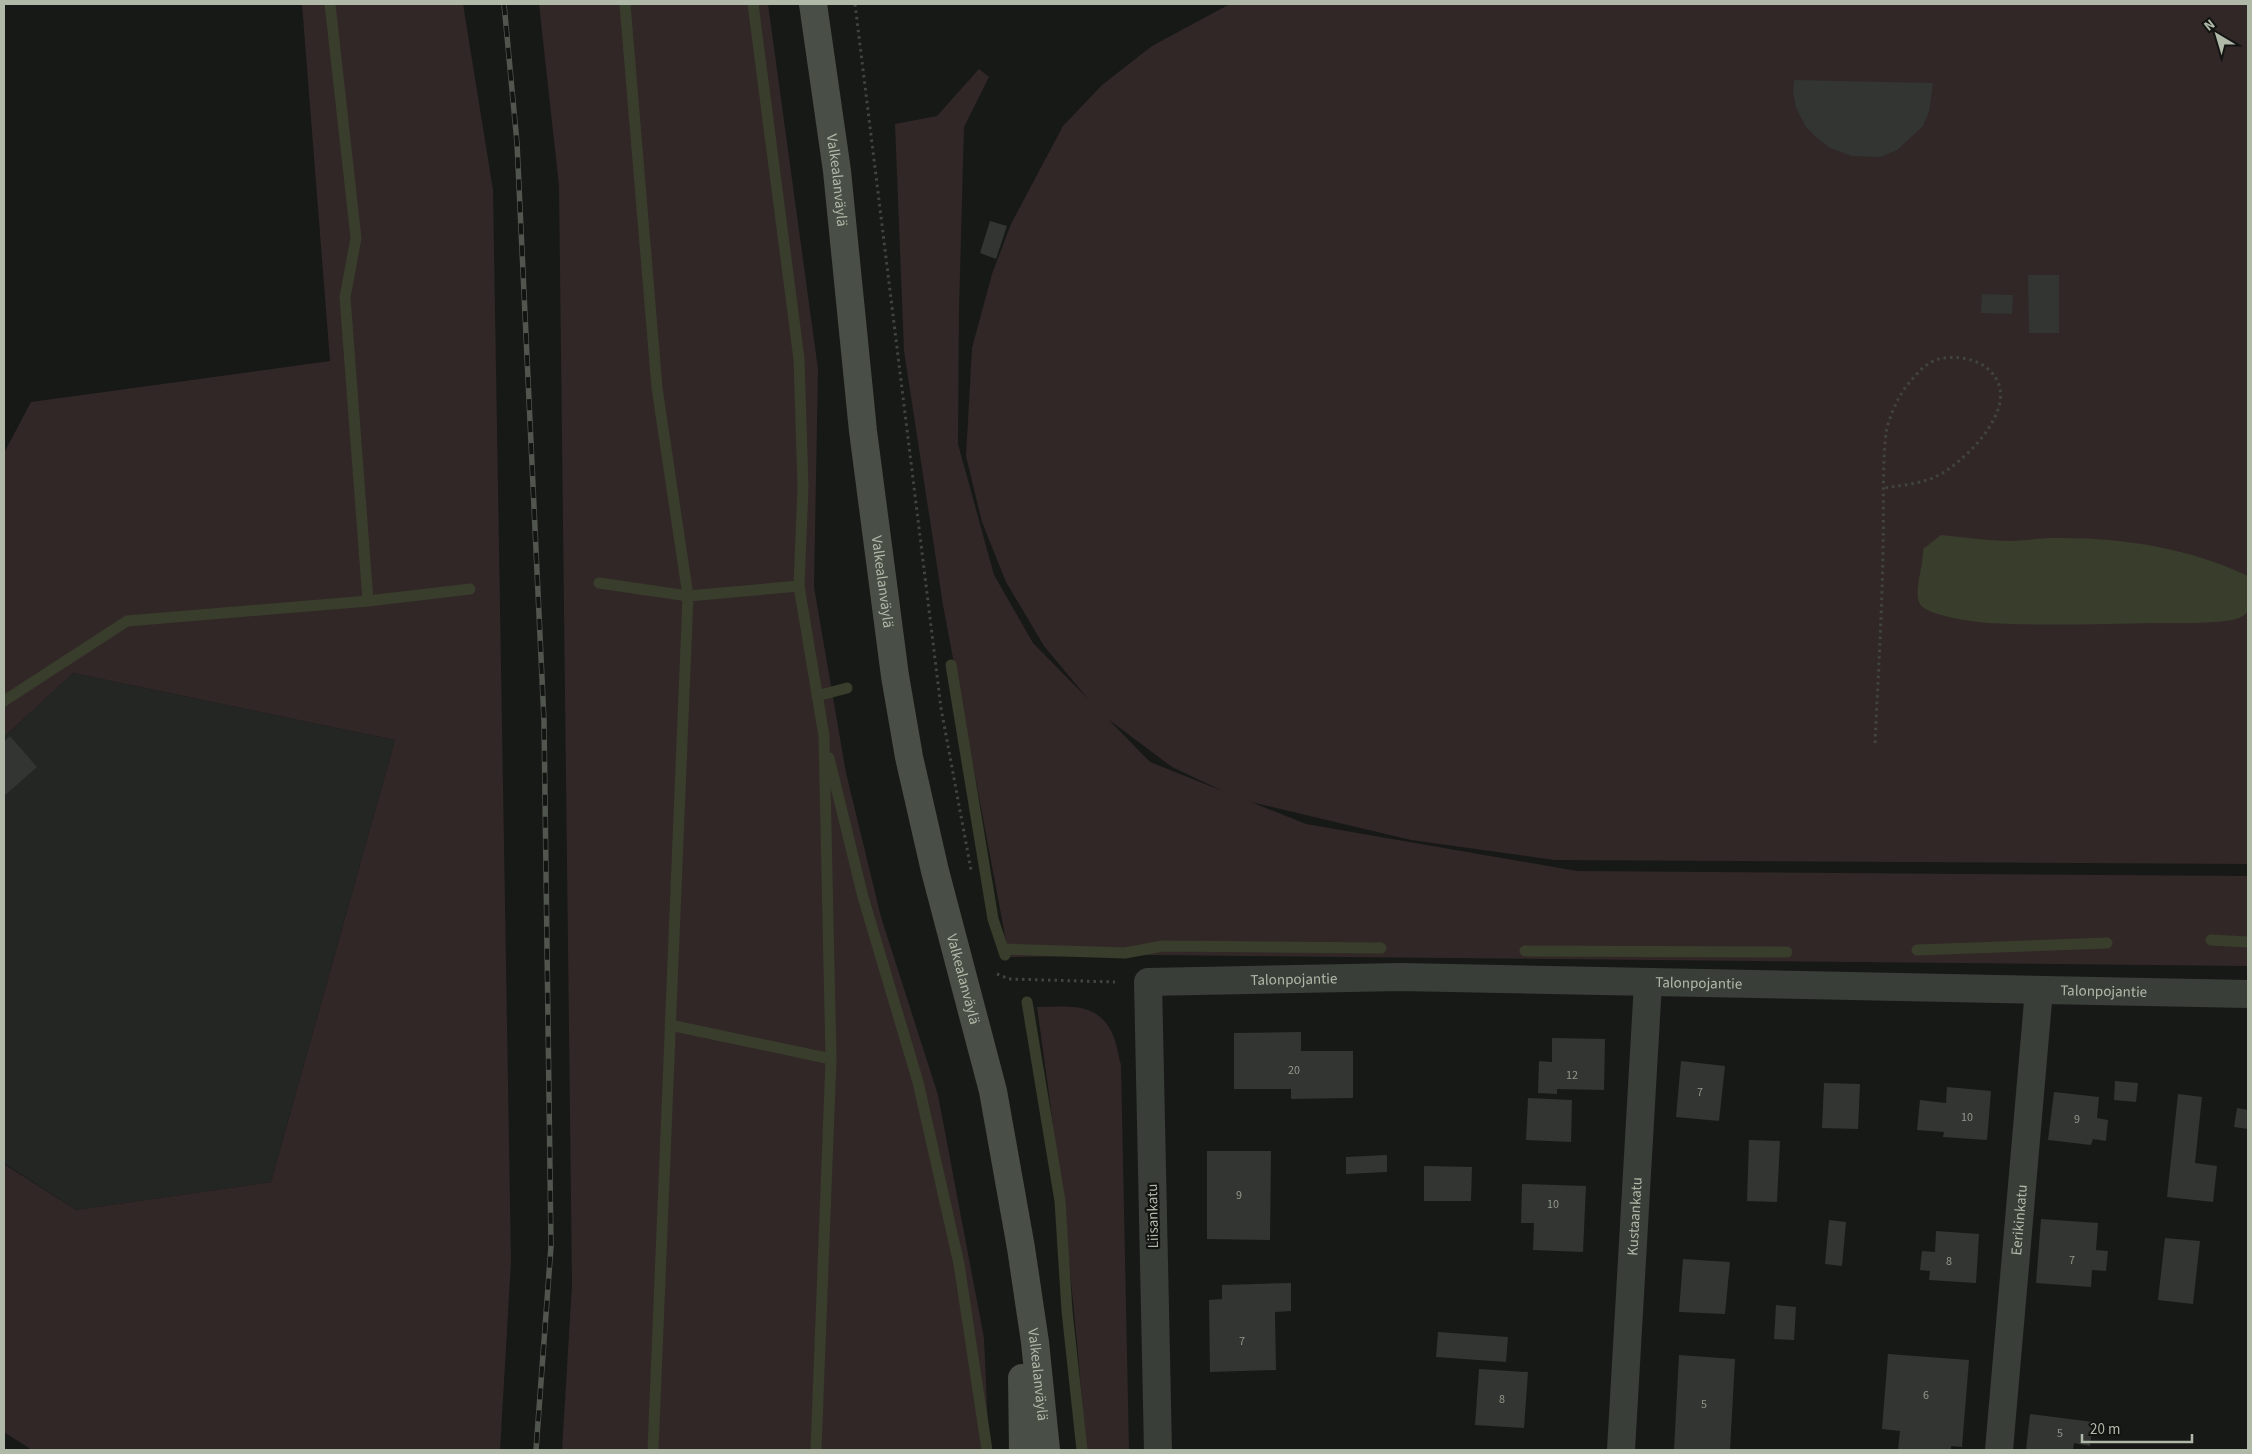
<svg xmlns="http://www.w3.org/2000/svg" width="2252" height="1454" viewBox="0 0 2252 1454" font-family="'Source Sans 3',sans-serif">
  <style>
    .built { fill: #232623 }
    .green { fill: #312727; fill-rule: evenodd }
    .water { fill: #393d2c }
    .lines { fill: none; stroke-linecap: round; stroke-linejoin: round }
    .stream { stroke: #393d2c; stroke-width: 11 }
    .building { fill: #323532 }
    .path { stroke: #41453e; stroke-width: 3; stroke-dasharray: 2.5 4; stroke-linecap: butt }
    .minor { stroke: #3a3e38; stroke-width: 28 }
    .secondary { stroke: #494e46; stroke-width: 28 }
    .rail-casing { stroke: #50554d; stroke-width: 5.5 }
    .rail { stroke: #121412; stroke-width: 4; stroke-dasharray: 11; stroke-linecap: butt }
    .labels { text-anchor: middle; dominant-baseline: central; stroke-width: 4.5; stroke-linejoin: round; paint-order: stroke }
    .number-label { font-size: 12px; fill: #90988a }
    .street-label { font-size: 15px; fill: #b0b9a8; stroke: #121412 }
  </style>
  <rect width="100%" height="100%" fill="#171917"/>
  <!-- built -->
  <polygon class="built" points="73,673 395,740 271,1182 76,1210 4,1163 4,737"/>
  <!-- green -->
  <g class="green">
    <polygon points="302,4 463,4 493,190 511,1262 500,1450 32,1450 4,1432 4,1164 76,1210 271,1182 395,740 73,673 4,737 4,453 31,402 330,361"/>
    <polygon points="539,4 768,4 818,369 814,587 846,773 881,917 938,1095 984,1338 989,1450 562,1450 572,1285 559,186"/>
    <path d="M1230 4H2248V864L1555 860 1411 840 1251 802 1306 824 1577 871 2248 876V966L1153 955 1009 957 943 605 904 351 895 124 937 116 979 69 989 77 964 127 959 310 958 444 994 575 1033 643 1089 700 1044 646 1006 582 982 522 966 456 972 348 992 274 1011 224 1063 126 1102 85 1152 46ZM1108 719 1172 767 1225 792 1150 762Z"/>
    <path d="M1037 1007C1065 1007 1096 1001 1111 1031 1116 1040 1118 1054 1121 1065L1129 1450H1086C1075 1302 1058 1154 1037 1007Z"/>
  </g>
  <!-- water -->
  <path class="water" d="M1941 535C1963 537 1984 540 2006 541 2022 541 2039 538 2055 538 2120 537 2190 548 2248 576V612C2245 614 2242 617 2239 618 2223 624 2178 623 2159 623 2103 624 2045 626 1989 623 1975 622 1927 616 1920 604 1913 593 1924 564 1923 549Z"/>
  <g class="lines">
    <!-- stream -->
    <g class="stream">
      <polyline points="330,4 356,238 345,297 368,601"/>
      <polyline points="625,4 657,388 688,596 653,1450"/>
      <polyline points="753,4 799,359 803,487 799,586 824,736 831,1059 816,1450"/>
      <polyline points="599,583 688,596 799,586"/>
      <polyline points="951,665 993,919 1005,955"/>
      <polyline points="817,696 847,688"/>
      <polyline points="4,701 127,621 368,601 470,589"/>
      <polyline points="829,758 863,897 918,1082 959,1264 987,1450"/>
      <polyline points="2211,940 2248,942"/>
      <polyline points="1003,949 1125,953 1163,946 1381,948"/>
      <polyline points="1917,950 2107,943"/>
      <polyline points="1525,951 1787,952"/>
      <polyline points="1027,1002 1060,1201 1067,1311 1082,1450"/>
      <polyline points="670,1025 831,1059"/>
    </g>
  </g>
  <!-- building -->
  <g class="building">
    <polygon points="1794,80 1933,83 1929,112 1923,126 1897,150 1880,157 1852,156 1830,148 1817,138 1806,127 1796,108 1793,92"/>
    <polygon points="990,221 1007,226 996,259 980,253"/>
    <polygon points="2028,275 2059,275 2059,333 2029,333"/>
    <polygon points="1982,294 2013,295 2012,314 1981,313"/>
    <polygon points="10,736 37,767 4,796 4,742"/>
    <polygon points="1301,1032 1301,1051 1353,1051 1353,1098 1291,1099 1291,1089 1234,1089 1234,1033"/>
    <polygon points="1552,1038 1605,1039 1604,1090 1557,1089 1557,1094 1538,1093 1539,1061 1552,1062"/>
    <polygon points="1681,1061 1725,1066 1719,1121 1676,1117"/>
    <polygon points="2115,1081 2138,1083 2136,1102 2114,1100"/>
    <polygon points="1824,1083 1860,1084 1858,1129 1822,1128"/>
    <polygon points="1947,1087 1991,1091 1987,1140 1943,1137 1944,1132 1917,1130 1920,1100 1946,1103"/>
    <polygon points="2054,1092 2099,1097 2097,1118 2108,1120 2106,1141 2093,1139 2091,1145 2048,1140"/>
    <polygon points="2178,1094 2202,1097 2195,1163 2217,1166 2213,1202 2167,1197"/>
    <polygon points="1528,1098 1572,1100 1571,1142 1526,1140"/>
    <polygon points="2237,1108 2248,1110 2248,1129 2234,1127"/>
    <polygon points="1749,1140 1780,1141 1777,1202 1747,1201"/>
    <polygon points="1207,1151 1271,1151 1270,1240 1207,1239"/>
    <polygon points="1387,1155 1387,1172 1346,1174 1346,1157"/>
    <polygon points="1424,1166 1472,1167 1471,1201 1424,1201"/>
    <polygon points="1522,1184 1586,1186 1583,1252 1533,1250 1534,1223 1521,1223"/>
    <polygon points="2041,1219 2098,1223 2096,1250 2108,1251 2106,1271 2092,1270 2091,1287 2036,1283"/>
    <polygon points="1829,1220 1846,1222 1842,1266 1825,1264"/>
    <polygon points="1936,1231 1979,1234 1976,1283 1929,1280 1930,1271 1920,1270 1922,1251 1935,1252"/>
    <polygon points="2165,1238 2200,1241 2193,1304 2158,1300"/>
    <polygon points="1683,1259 1730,1262 1725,1314 1679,1312"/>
    <polygon points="1291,1283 1291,1311 1275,1312 1276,1370 1210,1372 1209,1300 1222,1299 1222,1285"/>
    <polygon points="1776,1305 1796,1307 1794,1340 1774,1339"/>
    <polygon points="1438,1332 1508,1337 1506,1362 1436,1357"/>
    <polygon points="1888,1354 1969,1360 1962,1447 1951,1446 1951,1450 1898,1450 1900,1431 1882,1429"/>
    <polygon points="1679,1355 1735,1359 1730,1450 1674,1450"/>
    <polygon points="1479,1369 1528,1372 1524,1428 1475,1425"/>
    <polygon points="2030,1414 2093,1422 2090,1446 2074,1443 2073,1450 2026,1450"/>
  </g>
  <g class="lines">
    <!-- path -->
    <g class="path">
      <polyline points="855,4 941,708 971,870"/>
      <path d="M1875 743C1878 679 1882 614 1883 550 1884 512 1882 471 1886 433 1888 420 1897 399 1905 388 1914 377 1924 363 1939 359 1961 354 1991 361 1999 385 2010 417 1962 464 1937 476 1921 484 1902 485 1885 488"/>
      <polyline points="997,974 1009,979 1115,982"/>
    </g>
    <!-- minor -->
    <g class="minor">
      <path id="s1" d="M1158 1450 1148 982 1401 977 2248 994"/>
      <path id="s2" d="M1621 1450 1648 983"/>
      <path id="s3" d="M1999 1450 2039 990"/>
    </g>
    <!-- secondary -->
    <g class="secondary">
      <path id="s4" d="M813 4 837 171 863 431 895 676 909 757 935 871 993 1091 1021 1248 1035 1342 1046 1450"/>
      <polyline points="1022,1378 1023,1450"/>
    </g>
    <defs>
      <polyline id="rail" points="504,4 517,143 544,721 551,1246 536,1450"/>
    </defs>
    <!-- rail casing -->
    <use href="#rail" class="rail-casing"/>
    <!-- rail -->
    <use href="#rail" class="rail"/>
  </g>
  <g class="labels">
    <!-- number labels -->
    <g class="number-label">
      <text x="1294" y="1070">20</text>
      <text x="1572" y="1075">12</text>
      <text x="1700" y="1092">7</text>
      <text x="1967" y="1117">10</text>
      <text x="2077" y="1119">9</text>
      <text x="1239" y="1195">9</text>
      <text x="1553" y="1204">10</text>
      <text x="2072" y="1260">7</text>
      <text x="1949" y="1261">8</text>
      <text x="1242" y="1341">7</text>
      <text x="1926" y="1395">6</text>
      <text x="1502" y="1399">8</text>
      <text x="1704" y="1404">5</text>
      <text x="2060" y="1433">5</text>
    </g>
    <!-- street labels -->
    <g class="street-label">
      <text stroke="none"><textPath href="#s4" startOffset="178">Valkealanväylä</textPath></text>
      <text stroke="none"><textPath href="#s4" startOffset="582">Valkealanväylä</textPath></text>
      <text stroke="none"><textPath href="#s4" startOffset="988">Valkealanväylä</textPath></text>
      <text stroke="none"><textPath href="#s1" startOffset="614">Talonpojantie</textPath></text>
      <text stroke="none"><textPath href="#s1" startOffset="1019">Talonpojantie</textPath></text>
      <text stroke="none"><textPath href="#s1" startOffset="1424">Talonpojantie</textPath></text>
      <text transform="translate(1153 1216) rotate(-91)">Liisankatu</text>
      <text stroke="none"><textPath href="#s2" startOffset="234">Kustaankatu</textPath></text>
      <text stroke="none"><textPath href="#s3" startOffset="231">Eerikinkatu</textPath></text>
      <text stroke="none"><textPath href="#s4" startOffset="1391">Valkealanväylä</textPath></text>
    </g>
  </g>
  <!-- border -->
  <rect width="2252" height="1454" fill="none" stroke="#b0b9a8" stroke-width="10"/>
  <!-- north arrow -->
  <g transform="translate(2217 35) rotate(322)" stroke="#121412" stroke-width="4" paint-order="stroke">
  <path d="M0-4L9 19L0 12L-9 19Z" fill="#b0b9a8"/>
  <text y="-8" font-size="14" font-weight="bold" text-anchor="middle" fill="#b0b9a8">N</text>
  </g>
  <!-- scale -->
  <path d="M2082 1434v8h110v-8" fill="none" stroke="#b0b9a8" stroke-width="2.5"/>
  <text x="2090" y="1434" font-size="15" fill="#b0b9a8" stroke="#121412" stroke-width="4" paint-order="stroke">20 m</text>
</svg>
